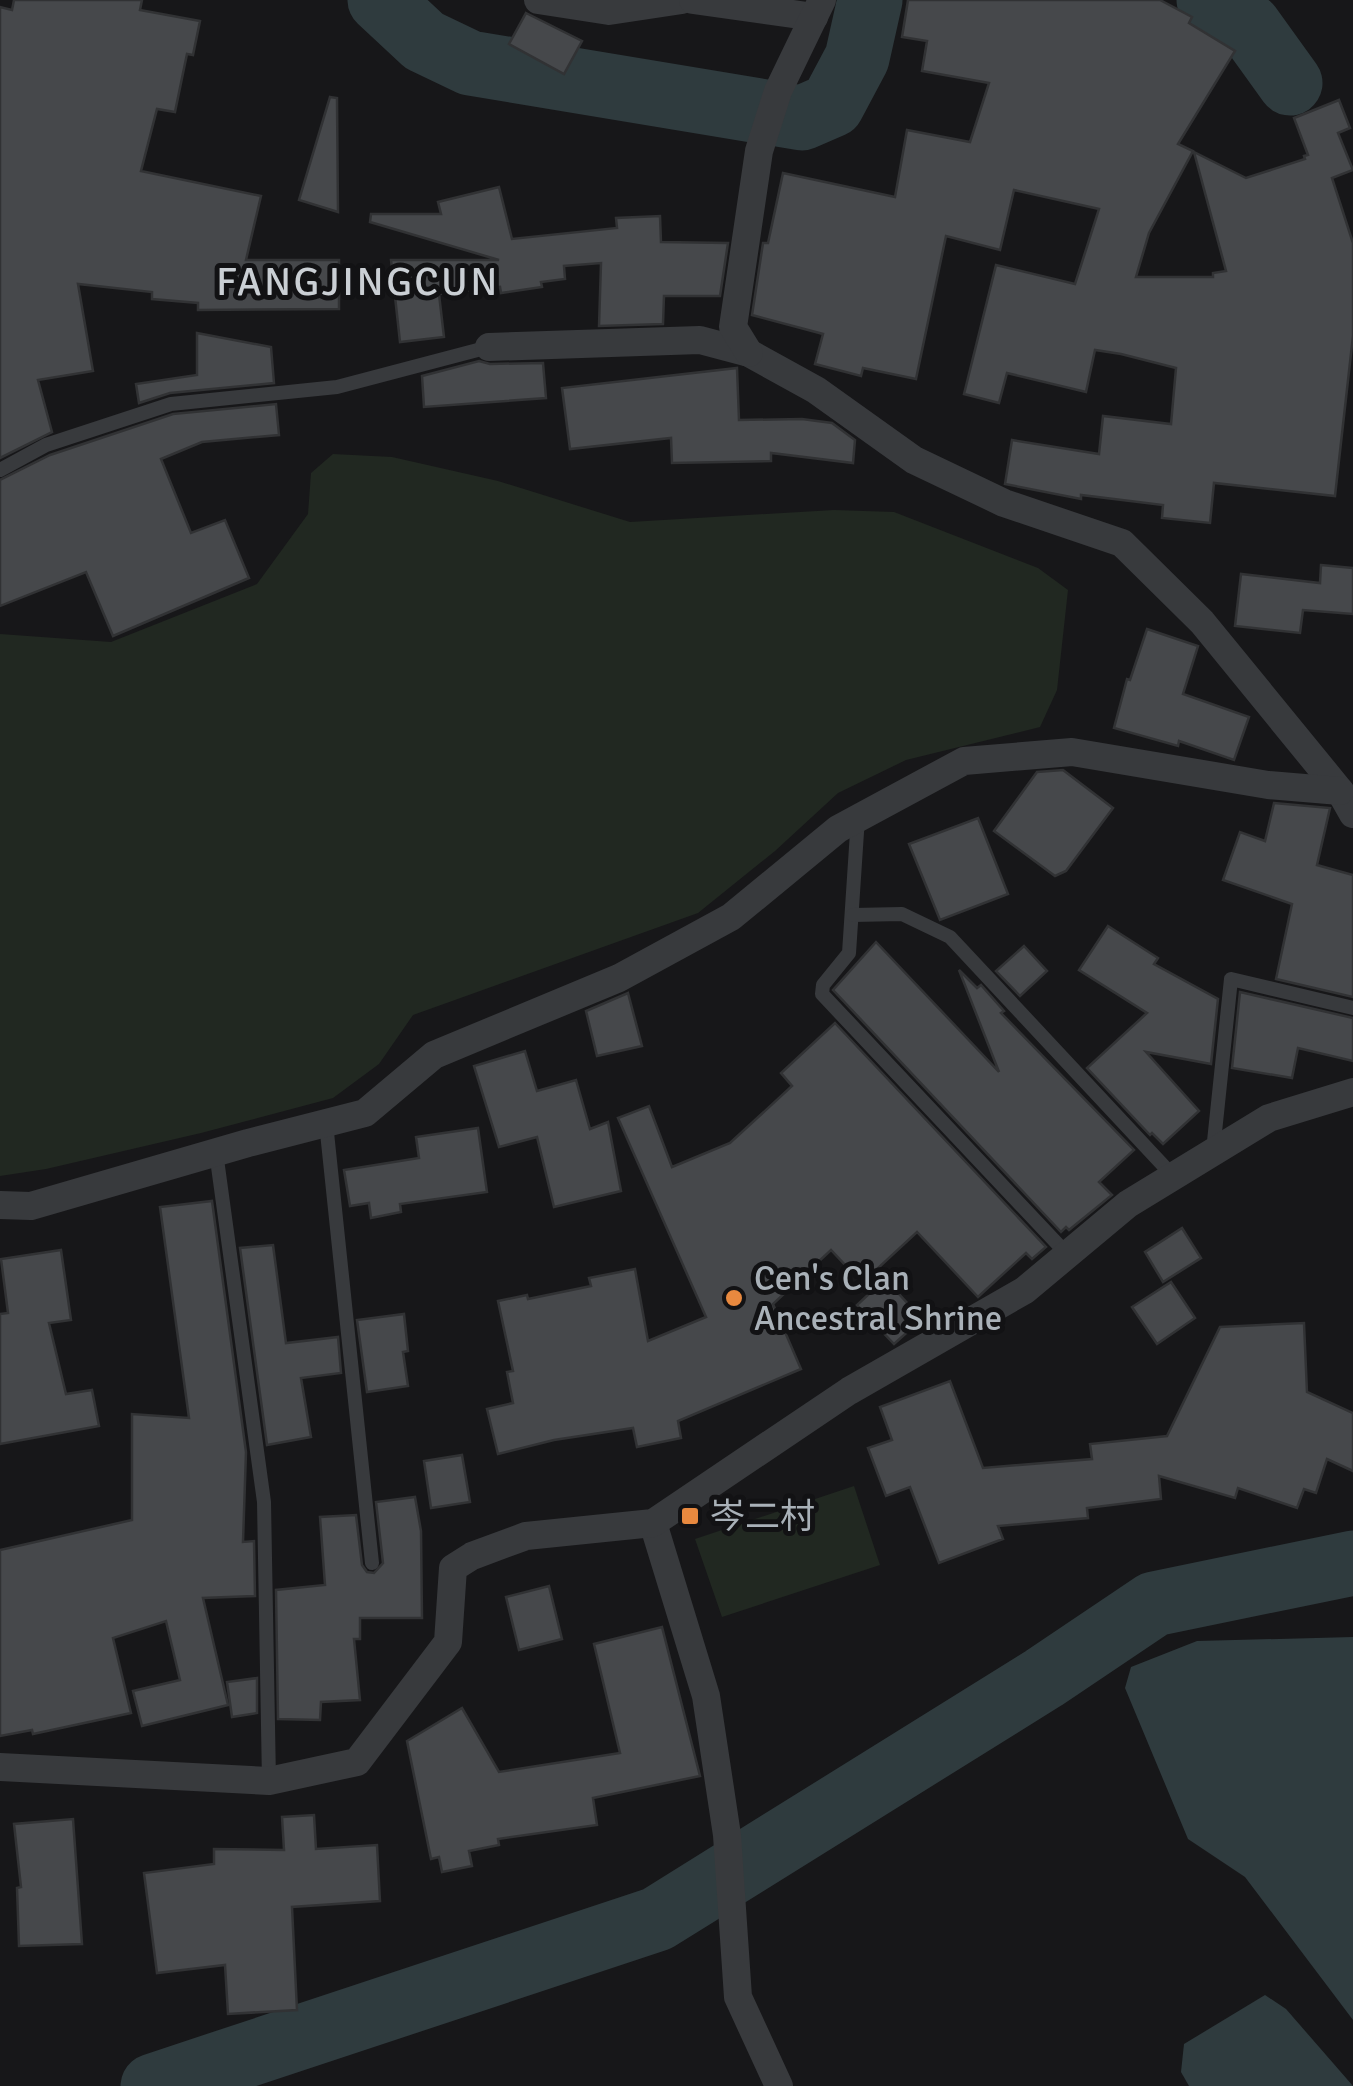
<svg xmlns="http://www.w3.org/2000/svg" width="1353" height="2086" viewBox="0 0 1353 2086" font-family="Signika,'Noto Sans SC',sans-serif">
  <style>
    .green { fill: #212821 }
    .water { fill: #2f3b3e }
    .lines { fill: none; stroke-linecap: round; stroke-linejoin: round }
    .river { stroke: #2f3b3e; stroke-width: 65 }
    .building { fill: #46484b; stroke: #313234; stroke-width: 2.5 }
    .service { stroke: #383a3d; stroke-width: 14 }
    .minor { stroke: #383a3d; stroke-width: 28 }
    .poi-dot { fill: #e8893f; stroke: #121214; stroke-width: 4 }
    .labels { text-anchor: middle; dominant-baseline: central; stroke-width: 10; stroke-linejoin: round; paint-order: stroke }
    .poi-label { font-size: 35px; fill: #a9b1b8; stroke: #121214; text-anchor: start }
    .quarter-label { font-size: 40px; letter-spacing: 2.5px; fill: #cacfd4; stroke: #121214 }
  </style>
  <rect width="100%" height="100%" fill="#171719"/>
  <!-- green -->
  <g class="green">
    <polygon points="333,454 392,457 498,481 630,522 834,510 894,512 1038,568 1068,590 1057,690 1040,727 906,760 838,793 775,851 698,913 413,1015 379,1064 333,1098 201,1133 46,1169 0,1176 0,634 111,642 257,584 308,514 311,473"/>
    <polygon points="854,1486 880,1565 722,1617 695,1539"/>
  </g>
  <!-- water -->
  <g class="water">
    <polygon points="1353,1637 1353,2020 1245,1877 1188,1839 1125,1688 1131,1667 1197,1641"/>
    <polygon points="1265,1995 1286,2009 1353,2086 1189,2086 1181,2072 1184,2044"/>
  </g>
  <g class="lines">
    <!-- river -->
    <g class="river">
      <polyline points="380,0 424,41 470,63 802,118 832,105 857,58 870,0"/>
      <polyline points="1209,0 1249,26 1290,83"/>
      <polyline points="153,2086 657,1919 1044,1678 1154,1604 1353,1563"/>
    </g>
  </g>
  <!-- building -->
  <g class="building">
    <polygon points="14,0 142,0 140,10 200,21 193,55 187,54 175,112 157,109 141,171 261,196 246,260 339,260 339,309 198,310 198,303 152,299 152,292 78,284 93,371 38,380 52,432 0,458 0,7 12,10"/>
    <polygon points="908,0 1160,0 1192,17 1189,23 1235,51 1178,144 1193,151 1149,233 1136,277 1213,277 1213,273 1226,271 1194,152 1246,178 1305,159 1304,156 1308,155 1294,118 1339,100 1350,128 1338,133 1353,170 1332,178 1353,243 1353,336 1335,496 1214,483 1210,523 1162,518 1163,505 1081,495 1081,499 1005,484 1012,440 1099,454 1103,416 1171,424 1176,368 1121,354 1095,350 1086,392 1007,373 999,403 964,394 996,265 1075,284 1099,209 1014,190 1000,250 946,236 916,379 863,368 861,376 815,364 823,334 752,315 763,243 768,243 783,173 895,197 907,130 970,142 989,83 922,71 927,41 902,37"/>
    <polygon points="526,13 582,41 564,74 509,44"/>
    <polygon points="330,97 337,98 338,212 299,200"/>
    <polygon points="499,187 512,239 617,228 616,218 660,216 661,242 728,243 720,296 664,296 663,324 599,326 601,263 564,266 565,279 541,282 542,287 501,293 500,287 439,294 444,337 400,342 391,260 499,260 370,222 371,214 441,214 438,202"/>
    <polygon points="197,333 271,347 274,383 170,393 139,403 136,384 197,375"/>
    <polygon points="479,361 490,364 543,363 546,398 424,407 422,376"/>
    <polygon points="737,368 739,420 802,419 832,423 855,440 853,463 771,453 771,461 672,463 671,438 570,449 562,388"/>
    <polygon points="276,404 279,435 202,442 161,459 191,533 225,520 249,578 113,636 86,572 0,606 0,480 50,455 173,414"/>
    <polygon points="1321,565 1353,568 1353,614 1303,610 1300,633 1235,626 1241,574 1320,583"/>
    <polygon points="1147,629 1198,646 1183,694 1249,717 1234,760 1179,741 1178,746 1114,728 1127,679 1130,680"/>
    <polygon points="1063,770 1113,808 1066,871 1055,876 994,831 1037,772"/>
    <polygon points="1274,803 1330,808 1317,865 1353,875 1353,997 1276,979 1292,904 1223,880 1240,832 1265,841"/>
    <polygon points="978,818 1008,894 940,920 909,844"/>
    <polygon points="1108,926 1158,958 1154,964 1218,999 1211,1064 1146,1052 1199,1111 1163,1144 1152,1133 1150,1135 1087,1068 1147,1013 1079,970"/>
    <polygon points="876,942 999,1072 959,970 977,988 981,985 1004,1011 1001,1013 1134,1150 1099,1182 1112,1195 1069,1230 1066,1227 1061,1232 833,990"/>
    <polygon points="1024,946 1047,971 1020,996 996,971"/>
    <polygon points="1240,992 1353,1018 1353,1061 1298,1048 1292,1078 1232,1068"/>
    <polygon points="628,993 642,1046 597,1056 586,1011"/>
    <polygon points="835,1023 1046,1247 1032,1259 1026,1253 978,1297 917,1232 862,1283 831,1250 773,1304 801,1369 678,1421 681,1438 637,1447 633,1428 554,1440 498,1454 487,1409 513,1403 507,1372 513,1371 498,1301 527,1295 528,1299 591,1286 589,1278 635,1269 648,1341 706,1317 618,1118 649,1106 672,1167 730,1143 792,1086 781,1073"/>
    <polygon points="525,1051 537,1091 576,1080 590,1129 608,1122 621,1191 554,1207 537,1137 499,1147 474,1066"/>
    <polygon points="478,1128 487,1192 400,1204 401,1212 371,1218 369,1203 350,1206 344,1170 419,1158 416,1137"/>
    <polygon points="212,1201 246,1452 243,1542 254,1541 255,1596 203,1598 228,1705 142,1726 133,1691 180,1680 166,1621 113,1638 131,1713 33,1734 32,1730 0,1736 0,1550 132,1520 132,1414 189,1418 160,1207"/>
    <polygon points="1182,1228 1201,1258 1163,1282 1145,1252"/>
    <polygon points="273,1245 286,1343 338,1337 341,1373 301,1378 311,1437 267,1445 240,1248"/>
    <polygon points="61,1250 71,1320 49,1323 66,1394 92,1390 99,1426 0,1444 0,1314 8,1313 1,1259"/>
    <polygon points="885,1279 922,1319 894,1344 857,1305"/>
    <polygon points="1171,1282 1195,1318 1157,1344 1132,1307"/>
    <polygon points="404,1314 408,1351 403,1352 408,1386 367,1392 357,1320"/>
    <polygon points="1304,1323 1307,1392 1353,1413 1353,1471 1327,1459 1316,1493 1304,1489 1297,1508 1238,1488 1235,1498 1159,1476 1161,1499 1087,1508 1088,1518 998,1526 1003,1539 939,1563 910,1487 886,1496 868,1448 892,1440 880,1407 950,1381 983,1468 1092,1459 1090,1444 1167,1436 1220,1327"/>
    <polygon points="462,1455 470,1502 431,1508 424,1461"/>
    <polygon points="415,1497 421,1531 422,1618 360,1618 360,1639 354,1639 360,1700 321,1702 320,1720 278,1719 276,1590 325,1585 320,1517 356,1515 362,1565 367,1572 374,1573 383,1563 376,1502"/>
    <polygon points="549,1586 562,1639 519,1650 506,1597"/>
    <polygon points="662,1627 700,1776 593,1798 597,1825 498,1839 499,1845 469,1851 472,1866 442,1872 439,1857 431,1859 407,1741 462,1708 499,1772 620,1753 594,1644"/>
    <polygon points="257,1678 257,1713 232,1717 227,1682"/>
    <polygon points="314,1815 316,1849 377,1845 380,1901 292,1907 297,2010 228,2014 225,1965 157,1973 144,1873 214,1864 214,1849 284,1850 282,1817"/>
    <polygon points="73,1819 82,1944 19,1946 17,1888 21,1887 14,1824"/>
  </g>
  <g class="lines">
    <!-- service -->
    <g class="service">
      <polyline points="0,470 46,445 171,404 337,387 489,347"/>
      <polyline points="858,817 849,953 823,985 822,994 1067,1254"/>
      <polyline points="853,915 902,914 950,937 1174,1177"/>
      <polyline points="326,1123 372,1563"/>
      <polyline points="1213,1151 1231,979 1353,1008"/>
      <polyline points="216,1152 264,1502 269,1781"/>
    </g>
    <!-- minor -->
    <g class="minor">
      <polyline points="538,0 609,11 682,0"/>
      <polyline points="693,0 814,17"/>
      <polyline points="489,347 700,340 749,353 816,390 914,460 1004,503 1122,543 1202,622 1340,791 1353,814"/>
      <polyline points="749,353 733,327 759,151 778,91 822,0"/>
      <polyline points="0,1205 31,1206 248,1143 365,1113 434,1055 619,978 731,917 838,829 964,761 1072,752 1268,785 1340,791"/>
      <polyline points="653,1523 706,1696 727,1835 738,1997 779,2086"/>
      <polyline points="0,1767 269,1781 357,1762 448,1642 453,1568 472,1556 526,1536 653,1523 849,1391 1025,1290 1128,1204 1269,1118 1353,1092"/>
    </g>
  </g>
  <!-- markers -->
  <g class="poi-dot">
    <circle cx="734" cy="1298" r="10"/>
    <rect x="680" y="1506" width="20" height="20" rx="5"/>
  </g>
  <g class="labels">
    <!-- poi labels -->
    <g class="poi-label">
      <text x="754" y="1278">Cen's Clan<tspan x="754" dy="40">Ancestral Shrine</tspan></text>
      <text x="710" y="1516">岑二村</text>
    </g>
    <!-- quarter labels -->
    <g class="quarter-label">
      <text x="358" y="282">FANGJINGCUN</text>
    </g>
  </g>
</svg>
